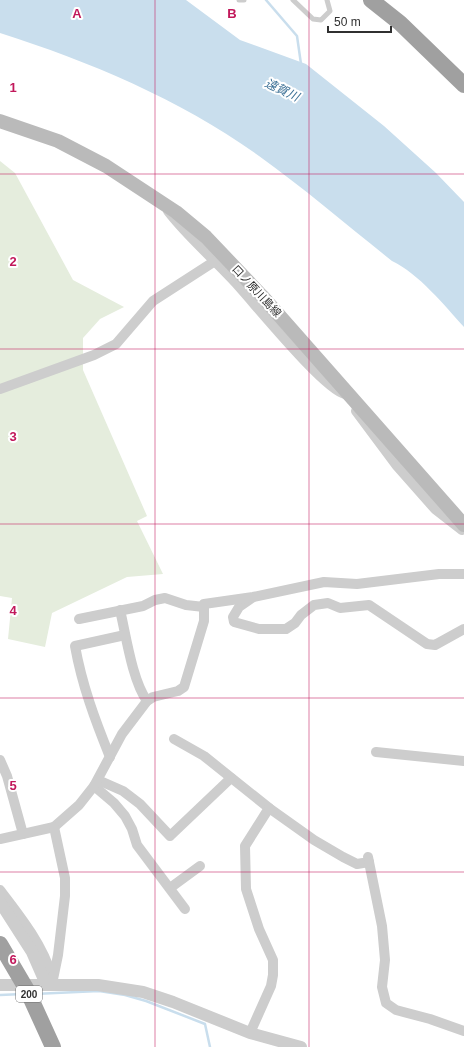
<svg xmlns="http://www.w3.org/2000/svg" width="464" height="1047" viewBox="0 0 464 1047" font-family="Helvetica,'Noto Sans JP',sans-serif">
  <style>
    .green { fill: #e5eddd }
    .water { fill: #c9deed }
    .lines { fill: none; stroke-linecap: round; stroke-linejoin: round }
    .stream { stroke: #c9deed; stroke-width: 2.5 }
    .service { stroke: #cdcdcd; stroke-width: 5 }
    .minor { stroke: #cdcdcd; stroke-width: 10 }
    .tertiary { stroke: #cdcdcd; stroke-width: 12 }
    .secondary { stroke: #bababa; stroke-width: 14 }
    .trunk { stroke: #a0a0a0; stroke-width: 16 }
    .trunk-bridge { stroke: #a0a0a0; stroke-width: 16 }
    .grid { fill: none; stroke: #c2185b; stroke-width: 1; stroke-opacity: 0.55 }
    .labels { text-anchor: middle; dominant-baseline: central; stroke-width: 4; stroke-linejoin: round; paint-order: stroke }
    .shield { fill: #fff; stroke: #6e6e6e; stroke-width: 1 }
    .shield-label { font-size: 10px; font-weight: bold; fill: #303030 }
    .street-label { font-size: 11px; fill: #303030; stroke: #fff }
    .water-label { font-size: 12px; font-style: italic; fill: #3a6f95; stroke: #fff }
    .grid-label { font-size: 13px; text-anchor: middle; font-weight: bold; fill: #c2185b; stroke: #fff; stroke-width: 4; stroke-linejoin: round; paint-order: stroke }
  </style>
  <rect width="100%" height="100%" fill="#fff"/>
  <!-- green -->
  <polygon class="green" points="0,161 15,173 73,280 124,307 100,319 83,338 83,370 147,516 137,521 163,574 127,577 52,613 45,647 8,639 12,598 0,596"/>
  <!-- water -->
  <path class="water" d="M0 0H186L240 40 306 64 384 126 436 173 464 202V327C445 306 418 273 392 261 348 226 305 189 259 156 181 100 91 62 0 33Z"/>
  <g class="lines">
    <!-- stream -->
    <g class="stream">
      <polyline points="266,0 297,36 301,64"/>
      <polyline points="34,994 99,991 125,995 146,1001 205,1024 210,1047"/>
      <polyline points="0,995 23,994"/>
    </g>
    <!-- service -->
    <g class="service">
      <polyline points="239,0 244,0"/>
      <polyline points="293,0 313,19 321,20 330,11 327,0"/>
    </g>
    <!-- minor -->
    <g class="minor">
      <path d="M168 211C187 236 212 257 233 280 252 300 324 390 345 394"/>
      <polyline points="0,389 94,355 116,344 153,301 215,261"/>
      <polyline points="356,411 397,466 435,509 462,530"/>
      <polyline points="252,598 239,607 233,617 234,622 259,629 286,629 295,623 301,615 314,605 328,603 340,608 369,605 427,644 435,645 464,629"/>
      <path d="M120 610C126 635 132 680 147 701"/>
      <polyline points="79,619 143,606 155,600 165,598 186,605 204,607"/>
      <polyline points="174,739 204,756 269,808 245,846 246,889 259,929 273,960 273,975 271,986 250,1033"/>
      <polyline points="376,752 464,761"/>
      <path d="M110 757C95 720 82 685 75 646L125 635"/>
      <polyline points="0,760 7,776 23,834"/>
      <polyline points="98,780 123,791 140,804 170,836 231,778"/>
      <polyline points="94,786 114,803 125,816 132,829 137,845 185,909"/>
      <polyline points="269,808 314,840 343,857 357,864 369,862 368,857"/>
      <polyline points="0,839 54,827 79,805 94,786 122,734 147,701 153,697 178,691 184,687 204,621 204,604 253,597 324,582 357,584 439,574 464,574"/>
      <polyline points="369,862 382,926 385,960 382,987 386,1003 396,1010 430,1019 464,1031"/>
      <polyline points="170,888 200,866"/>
      <path d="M0 890C20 916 43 945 52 977"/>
      <polyline points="52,984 58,955 65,896 65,878 54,827"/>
    </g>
    <!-- tertiary -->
    <g class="tertiary">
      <polyline points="0,902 32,952 46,984"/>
      <polyline points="0,985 98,985 143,992 173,1002 250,1033 301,1047"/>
    </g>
    <!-- secondary -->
    <polyline class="secondary" points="0,121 58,141 106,166 176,212 206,237 262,296 464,525"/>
    <!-- trunk -->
    <polyline class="trunk" points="371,0 400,23 464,85"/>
    <!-- trunk-bridge -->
    <polyline class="trunk-bridge" points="0,944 27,990 53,1047"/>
  </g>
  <!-- grid -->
  <path class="grid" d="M155 0V1047M309 0V1047M0 174H464M0 349H464M0 524H464M0 698H464M0 872H464"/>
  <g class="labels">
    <!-- shield labels -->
    <rect class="shield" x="16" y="986" width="26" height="16" rx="3"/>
    <g class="shield-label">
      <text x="29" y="994">200</text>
    </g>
    <!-- street labels -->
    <g class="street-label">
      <text transform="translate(257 291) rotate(47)">口ノ原川島線</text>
    </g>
    <!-- water labels -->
    <g class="water-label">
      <text transform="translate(282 90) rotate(25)">遠賀川</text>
    </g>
  </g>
  <g class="grid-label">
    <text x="77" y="18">A</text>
    <text x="232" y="18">B</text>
    <text x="13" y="92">1</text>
    <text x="13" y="266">2</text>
    <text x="13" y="441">3</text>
    <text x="13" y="615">4</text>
    <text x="13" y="790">5</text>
    <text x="13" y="964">6</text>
  </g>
  <!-- scale -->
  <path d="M328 26v6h63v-6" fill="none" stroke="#303030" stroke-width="2"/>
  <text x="334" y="26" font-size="12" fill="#303030" stroke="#ffffff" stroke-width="3" paint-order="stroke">50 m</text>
</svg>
